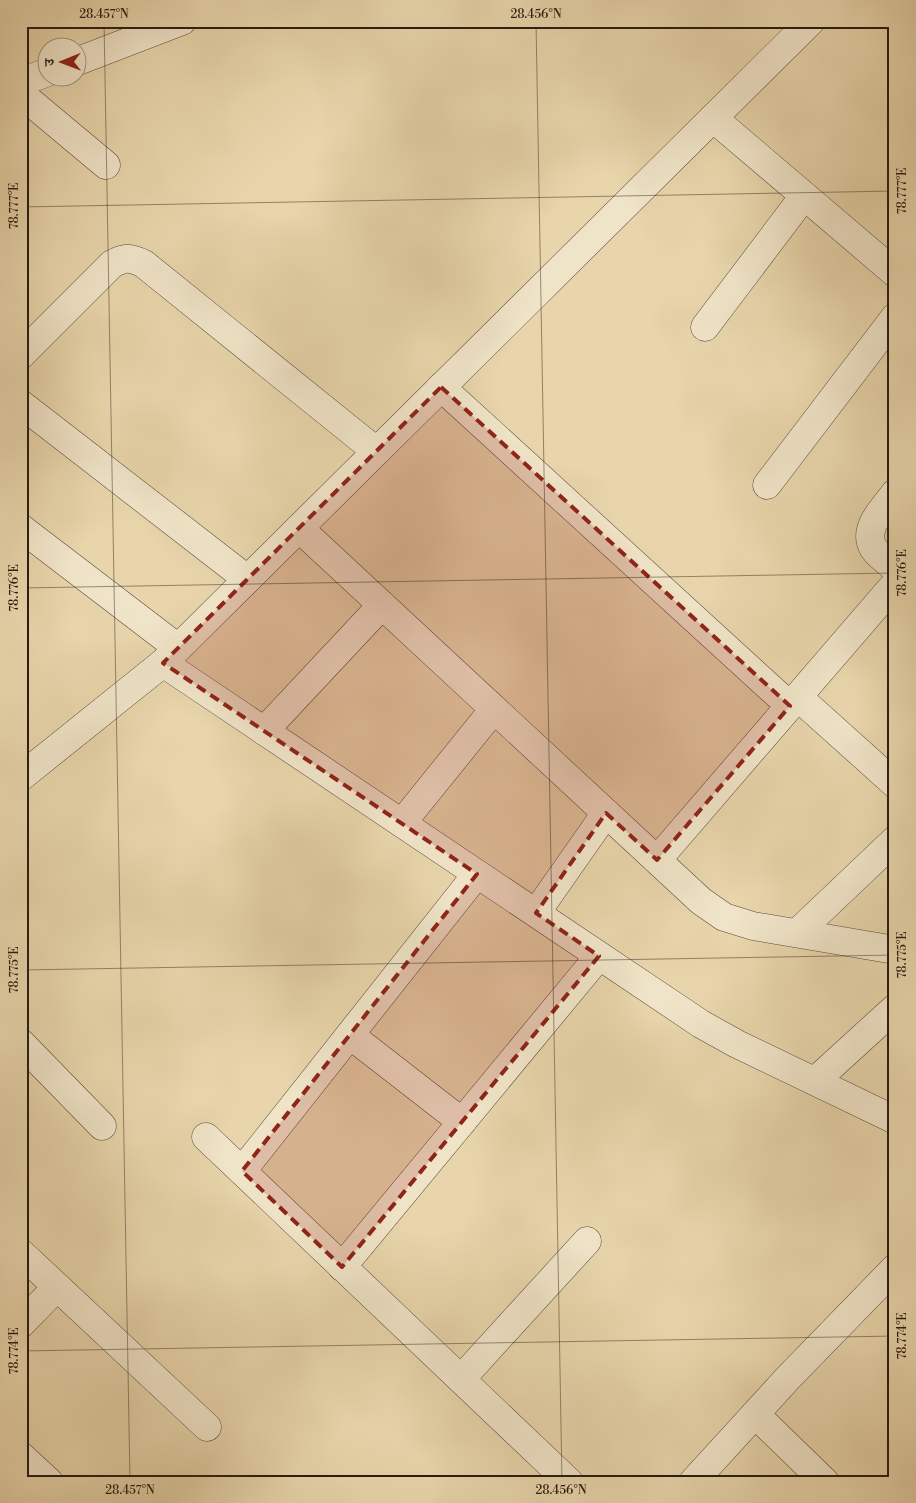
<svg xmlns="http://www.w3.org/2000/svg" width="916" height="1503" viewBox="0 0 916 1503" font-family="'Libre Bodoni','Noto Serif Devanagari',serif">
  <style>
    .lines { fill: none; stroke-linecap: round; stroke-linejoin: round }
    .minor-casing { stroke: #574a39; stroke-width: 29 }
    .minor { stroke: #f0e4c8; stroke-width: 28 }
    .marked { fill: #8f2418; fill-opacity: 0.2; stroke: #8f2418; stroke-width: 4; stroke-dasharray: 10 6; stroke-linejoin: round }
    .ticks { fill: none; stroke: #271b13; stroke-width: 1; stroke-opacity: 0.45 }
    .neatline { fill: none; stroke: #271b13; stroke-width: 2 }
    .ticks-label { font-size: 12px; text-anchor: middle; fill: #271b13 }
  </style>
  <rect width="100%" height="100%" fill="#e8d5ab"/>
  <filter id="stains"><feTurbulence type="fractalNoise" baseFrequency=".004" numOctaves="4"/><feColorMatrix values="0 0 0 0 .2 0 0 0 0 .09 0 0 0 0 .02 0 0 0 .5 -.17"/></filter>
  <radialGradient id="worn" r=".72"><stop offset=".6" stop-color="#630" stop-opacity="0"/><stop offset="1" stop-color="#630" stop-opacity=".3"/></radialGradient>
  <g class="lines">
    <defs>
      <g id="minor">
        <polyline points="78,61 182,21"/>
        <polyline points="21,82 48,72"/>
        <polyline points="21,94 106,165"/>
        <polyline points="713,118 895,273"/>
        <polyline points="705,327 804,196"/>
        <path d="M21 355 112 264C125 257 130 257 144 264L376 451"/>
        <polyline points="441,387 790,706"/>
        <polyline points="21,404 247,579"/>
        <polyline points="767,485 895,317"/>
        <path d="M895 493C884 508 861 529 874 549 879 556 888 562 895 568"/>
        <polyline points="21,528 178,648"/>
        <polyline points="299,528 701,901 724,917 753,926 895,950"/>
        <polyline points="163,663 701,1024 737,1044 895,1120"/>
        <polyline points="798,697 895,784"/>
        <polyline points="264,731 382,605"/>
        <polyline points="21,777 163,663 811,21"/>
        <polyline points="402,823 494,709"/>
        <polyline points="657,860 895,584"/>
        <polyline points="536,913 606,813"/>
        <polyline points="797,933 895,840"/>
        <polyline points="350,1035 462,1122"/>
        <polyline points="21,1043 102,1126"/>
        <polyline points="815,1081 895,1008"/>
        <polyline points="206,1137 569,1482"/>
        <polyline points="242,1171 477,874"/>
        <polyline points="21,1253 207,1427"/>
        <polyline points="342,1267 599,956"/>
        <polyline points="21,1324 57,1287"/>
        <polyline points="461,1379 587,1241"/>
        <polyline points="755,1414 825,1482"/>
        <polyline points="21,1456 49,1482"/>
        <polyline points="693,1482 787,1379 895,1268"/>
      </g>
    </defs>
    <!-- minor casing -->
    <use href="#minor" class="minor-casing"/>
    <!-- minor -->
    <use href="#minor" class="minor"/>
  </g>
  <!-- marked area -->
  <path class="marked" d="M441 387 790 706 657 860 606 813 536 913 599 956 342 1267 242 1171 477 874 163 663Z"/>
  <!-- ticks -->
  <path class="ticks" d="M104 21 130 1482M536 21 562 1482M21 207 895 191M21 588 895 573M21 970 895 955M21 1351 895 1336"/>
  <!-- margin -->
  <rect width="916" height="1503" fill="none" stroke="#e8d5ab" stroke-width="55"/>
  <!-- north arrow -->
  <g transform="translate(62 62) rotate(269)"><circle r="24" fill="#f0e4c8" stroke="#a09480"/>
  <path d="M0-4L9 19L0 12L-9 19Z" fill="#8f2418"/>
  <text y="-8" font-size="14" font-weight="bold" text-anchor="middle" fill="#271b13">उ</text>
  </g>
  <rect x="28" y="28" width="860" height="1448" class="neatline"/>
  <g class="ticks-label">
    <text x="104" y="18">28.457°N</text>
    <text x="536" y="18">28.456°N</text>
    <text transform="translate(902 191) rotate(-90)" y="4">78.777°E</text>
    <text transform="translate(14 206) rotate(-90)" y="4">78.777°E</text>
    <text transform="translate(902 573) rotate(-90)" y="4">78.776°E</text>
    <text transform="translate(14 588) rotate(-90)" y="4">78.776°E</text>
    <text transform="translate(902 955) rotate(-90)" y="4">78.775°E</text>
    <text transform="translate(14 970) rotate(-90)" y="4">78.775°E</text>
    <text transform="translate(902 1336) rotate(-90)" y="4">78.774°E</text>
    <text transform="translate(14 1351) rotate(-90)" y="4">78.774°E</text>
    <text x="130" y="1494">28.457°N</text>
    <text x="561" y="1494">28.456°N</text>
  </g>
  <rect width="100%" height="100%" filter="url(#stains)"/>
  <rect width="100%" height="100%" fill="url(#worn)"/>
</svg>
